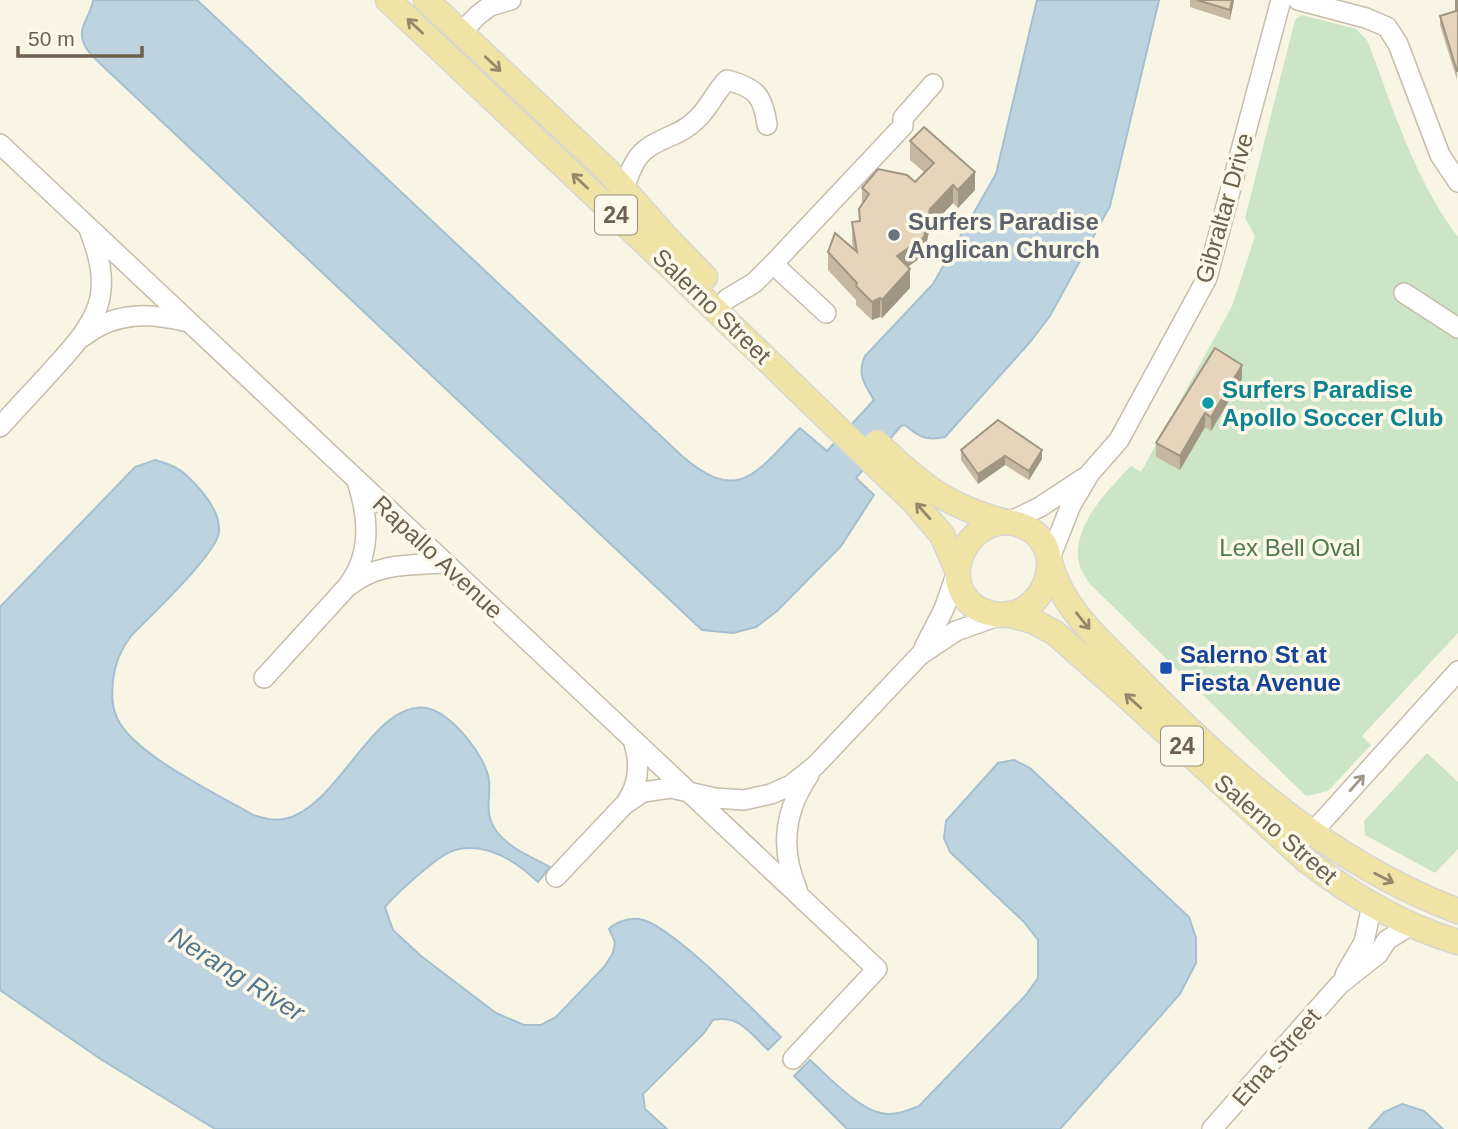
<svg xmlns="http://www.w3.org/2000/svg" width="1458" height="1129" viewBox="0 0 1458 1129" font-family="Helvetica,sans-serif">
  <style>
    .green { fill: #cce5c6 }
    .water { fill: #bdd4e0; stroke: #a4c0d0; stroke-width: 2 }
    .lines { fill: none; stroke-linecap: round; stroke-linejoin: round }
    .minor-casing { stroke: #c6bdab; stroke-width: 22 }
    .major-casing { stroke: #d9d6d1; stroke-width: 27 }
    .minor { stroke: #fff; stroke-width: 19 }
    .major { stroke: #efe3a6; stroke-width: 24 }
    .wall { fill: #c6b7a2 }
    .shaded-wall { fill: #a19584 }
    .building { fill: #e6d5bc; stroke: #a19584; stroke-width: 2 }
    .oneway { stroke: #958768 }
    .oneway2 { stroke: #a1988c }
    .worship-dot { fill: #6b7280; stroke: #fcf9eb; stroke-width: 2.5 }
    .culture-dot { fill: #0f9aa8; stroke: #fcf9eb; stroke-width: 2.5 }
    .transit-dot { fill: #1a4fb4; stroke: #fcf9eb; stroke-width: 2.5 }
    .labels { text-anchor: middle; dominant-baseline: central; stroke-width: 7; stroke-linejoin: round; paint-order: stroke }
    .shield { fill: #fcf9eb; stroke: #998e7d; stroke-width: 2 }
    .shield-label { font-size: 23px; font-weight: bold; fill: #6e604e }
    .street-label { font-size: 24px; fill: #6e604e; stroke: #fcf9eb }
    .worship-label { font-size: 24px; font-weight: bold; fill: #5b616d; stroke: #fcf9eb; text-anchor: start }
    .culture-label { font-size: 24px; font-weight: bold; fill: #0d838f; stroke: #fcf9eb; text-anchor: start }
    .park-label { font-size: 24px; fill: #4f794b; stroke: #fcf9eb }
    .transit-label { font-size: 24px; font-weight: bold; fill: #164399; stroke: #fcf9eb; text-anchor: start }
    .water-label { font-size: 26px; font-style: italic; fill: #52778c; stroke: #fcf9eb }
  </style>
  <rect width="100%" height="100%" fill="#f9f5e5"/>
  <!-- green -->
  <g class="green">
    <path d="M1302 15 1356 29 1367 40C1393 107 1414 179 1458 237V633L1362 736 1371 745 1328 791 1306 796 1089 583C1086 578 1080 570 1079 564 1071 526 1108 490 1131 466L1141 472 1232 306 1255 236 1245 218 1295 20Z"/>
    <polygon points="1427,753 1458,782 1458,849 1435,873 1365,835 1364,821"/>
  </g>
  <!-- water -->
  <g class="water">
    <path d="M93 0H197L682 456C740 506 757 471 800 428L827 451 874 400C864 383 857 375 865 356L933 284 996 174 1037 0H1159L1110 206 1050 316 1030 342 945 437C926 441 919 437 905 425L901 426 856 478 874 495 841 546 777 611 756 627 733 633 702 630 107 70C97 60 80 48 82 32 83 21 92 12 93 0Z"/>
    <path d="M155 460C179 466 187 474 203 493 212 504 220 517 219 532 217 554 149 617 131 636 120 650 115 663 113 680 112 694 111 705 117 718 133 754 217 794 253 815 263 818 273 821 284 819 338 809 373 700 426 708 450 711 487 757 489 781 491 801 483 813 497 832 510 849 532 857 550 867L538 882C517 862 490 843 459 849 444 852 429 866 417 876 406 886 395 895 385 907L393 930 421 956 496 1013 524 1025H541L556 1017 604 967 613 953 615 942 609 929C616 922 628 918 639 919 669 922 756 1013 781 1037L768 1050C750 1033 739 1014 713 1020L704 1033 643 1094 645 1109 667 1129H215L102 1060 0 990V607L135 467Z"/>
    <path d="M1014 760 1030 768 1189 917 1196 938V963L1180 994 1060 1129H847L794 1076 810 1060C829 1077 857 1108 881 1113 895 1116 907 1111 919 1106L1026 995 1038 978V940L1024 922 950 852 944 838 946 821 998 763Z"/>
    <polygon points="1402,1104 1424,1111 1443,1129 1369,1129 1384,1112"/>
  </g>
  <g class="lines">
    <defs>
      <g id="minor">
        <polyline points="1298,0 1366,18 1387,27 1398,44 1440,155 1458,182"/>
        <polyline points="461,33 478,15 490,6 511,0"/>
        <polyline points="0,144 877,969 793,1059"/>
        <path d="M624 188C629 175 634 159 645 150 661 137 682 135 697 119 709 108 715 92 727 80 756 88 763 95 767 125"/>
        <polyline points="773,264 826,313"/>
        <polyline points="1404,293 1458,328"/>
        <polyline points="727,299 754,283 773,264 903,126 903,118 933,84"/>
        <path d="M84 336C116 311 151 313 188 322"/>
        <path d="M0 427C18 407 37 387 55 367 97 321 115 296 90 232"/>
        <polyline points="1009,522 1040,507 1084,478"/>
        <polyline points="1050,558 1071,505 1090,473 1119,440 1207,278 1281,0"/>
        <path d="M350 585C378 563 410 565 443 563"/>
        <polyline points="924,648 944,609 957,572"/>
        <path d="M264 678 346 588C372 556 369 518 357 481"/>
        <path d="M627 801C640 782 640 761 633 740"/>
        <polyline points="1311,834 1458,671"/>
        <polyline points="556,877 624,805 643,792 671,788 715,798 744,800 771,794 791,785 816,765 920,655 956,631 1001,615"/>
        <path d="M797 889C780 849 784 811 809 775"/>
        <polyline points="1345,975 1364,942 1372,905"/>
        <polyline points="1212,1129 1339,985 1378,954 1387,940 1411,925"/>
      </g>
      <g id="major">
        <polyline points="388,0 677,273 914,502 942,535 957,570"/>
        <polyline points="426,0 607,170 664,235 705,277"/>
        <path d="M877 443C921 485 946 506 1006 522"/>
        <path d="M1009 522C1078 534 1048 625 993 614 934 602 956 521 1009 522Z"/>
        <path d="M1050 562C1062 609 1102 642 1135 676 1229 772 1330 863 1458 911"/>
        <path d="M1007 614 1033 621 1055 633 1121 691 1307 861C1353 896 1402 926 1458 942"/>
      </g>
    </defs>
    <!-- minor casing -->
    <use href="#minor" class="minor-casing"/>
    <!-- major casing -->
    <use href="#major" class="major-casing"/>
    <!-- minor -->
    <use href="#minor" class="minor"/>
    <!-- major -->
    <use href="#major" class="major"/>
  </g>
  <!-- wall -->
  <g class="wall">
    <polygon points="1190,0 1234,0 1230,20 1190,7"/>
    <polygon points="1458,0 1457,80 1440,25 1440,16 1456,11"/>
    <polygon points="910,141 975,190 958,208 953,203 930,227 924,255 907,267 910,288 882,318 880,317 872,320 856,305 856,300 828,270 828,252 853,249 852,241 852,222 859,221 859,209 862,205 862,188 915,182 924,172 910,160"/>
    <polygon points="1242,379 1211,431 1205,427 1180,470 1156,457 1156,443"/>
    <polygon points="961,450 1042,459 1029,480 1005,465 978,484 961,460"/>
  </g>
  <!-- shaded-wall -->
  <g class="shaded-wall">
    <polygon points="1232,0 1234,0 1230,20 1230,10"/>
    <polygon points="975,172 975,190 958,208 958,190"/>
    <polygon points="953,185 953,203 930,227 924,255 897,275 897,256 930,209"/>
    <polygon points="910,269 910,288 882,318 882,300"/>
    <polygon points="880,298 880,317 872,320 872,302"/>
    <polygon points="1242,365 1242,379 1211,431 1211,417"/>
    <polygon points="1205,413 1205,427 1180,470 1180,456"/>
    <polygon points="1042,450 1042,459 1029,480 1029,471"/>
    <polygon points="1005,456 1005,465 978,484 978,474"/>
  </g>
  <!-- building -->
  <g class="building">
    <polygon points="1197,0 1232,0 1230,10"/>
    <polygon points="1456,0 1458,0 1458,71 1457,71 1440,16 1456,11"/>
    <polygon points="924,127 975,172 958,190 953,185 930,209 924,237 897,256 910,269 882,300 880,298 872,302 856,286 857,283 828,252 835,233 857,252 852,222 860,221 859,209 869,194 862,188 878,169 907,175 915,182 934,163 910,141"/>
    <polygon points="1215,348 1242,365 1211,417 1205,413 1180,456 1156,443"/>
    <polygon points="998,420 1042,450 1029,471 1005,456 978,474 961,450"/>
  </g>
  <!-- one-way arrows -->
  <defs><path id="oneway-shaft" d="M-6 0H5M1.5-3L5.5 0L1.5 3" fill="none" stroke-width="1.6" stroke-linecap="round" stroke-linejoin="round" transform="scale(1.75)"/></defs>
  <g class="oneway">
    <use href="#oneway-shaft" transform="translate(415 26) rotate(-137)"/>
    <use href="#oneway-shaft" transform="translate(493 64) rotate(43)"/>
    <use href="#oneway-shaft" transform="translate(580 181) rotate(-137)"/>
    <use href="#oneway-shaft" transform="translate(923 511) rotate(-132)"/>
    <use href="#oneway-shaft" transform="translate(1083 621) rotate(51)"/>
    <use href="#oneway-shaft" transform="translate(1133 701) rotate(-138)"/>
    <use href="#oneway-shaft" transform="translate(1384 878) rotate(27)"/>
  </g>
  <use class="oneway2" href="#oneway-shaft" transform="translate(1357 783) rotate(-48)"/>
  <!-- markers -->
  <circle class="worship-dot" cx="894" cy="235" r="7"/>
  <circle class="culture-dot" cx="1208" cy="403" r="7"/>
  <rect class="transit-dot" x="1159" y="661" width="14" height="14" rx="3.5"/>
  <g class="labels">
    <!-- shield labels -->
    <g class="shield">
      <rect x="595" y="195.5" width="42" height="39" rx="5"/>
      <rect x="1161" y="726.5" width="42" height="39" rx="5"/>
    </g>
    <g class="shield-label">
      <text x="616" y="215">24</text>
      <text x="1182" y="746">24</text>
    </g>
    <!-- street labels -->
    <g class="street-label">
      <text transform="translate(1224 208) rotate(-74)">Gibraltar Drive</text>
      <text transform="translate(712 306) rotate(44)">Salerno Street</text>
      <text transform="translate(438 557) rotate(43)">Rapallo Avenue</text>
      <text transform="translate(1276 829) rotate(41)">Salerno Street</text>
      <text transform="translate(1276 1057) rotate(-49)">Etna Street</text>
    </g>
    <!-- worship labels -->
    <g class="worship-label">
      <text x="908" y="221">Surfers Paradise<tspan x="908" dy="28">Anglican Church</tspan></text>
    </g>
    <!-- culture labels -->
    <g class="culture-label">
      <text x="1222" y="389">Surfers Paradise<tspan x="1222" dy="28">Apollo Soccer Club</tspan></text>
    </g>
    <!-- park labels -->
    <g class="park-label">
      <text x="1290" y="547">Lex Bell Oval</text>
    </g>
    <!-- transit labels -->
    <g class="transit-label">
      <text x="1180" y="654">Salerno St at<tspan x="1180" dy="28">Fiesta Avenue</tspan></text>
    </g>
    <!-- water labels -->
    <g class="water-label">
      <text transform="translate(237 974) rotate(32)">Nerang River</text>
    </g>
  </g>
  <!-- scale -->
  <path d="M18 46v10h124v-10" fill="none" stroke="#6e604e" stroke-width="3.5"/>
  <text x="28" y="46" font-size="21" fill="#6e604e" stroke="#fcf9eb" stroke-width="5" paint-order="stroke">50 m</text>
</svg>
